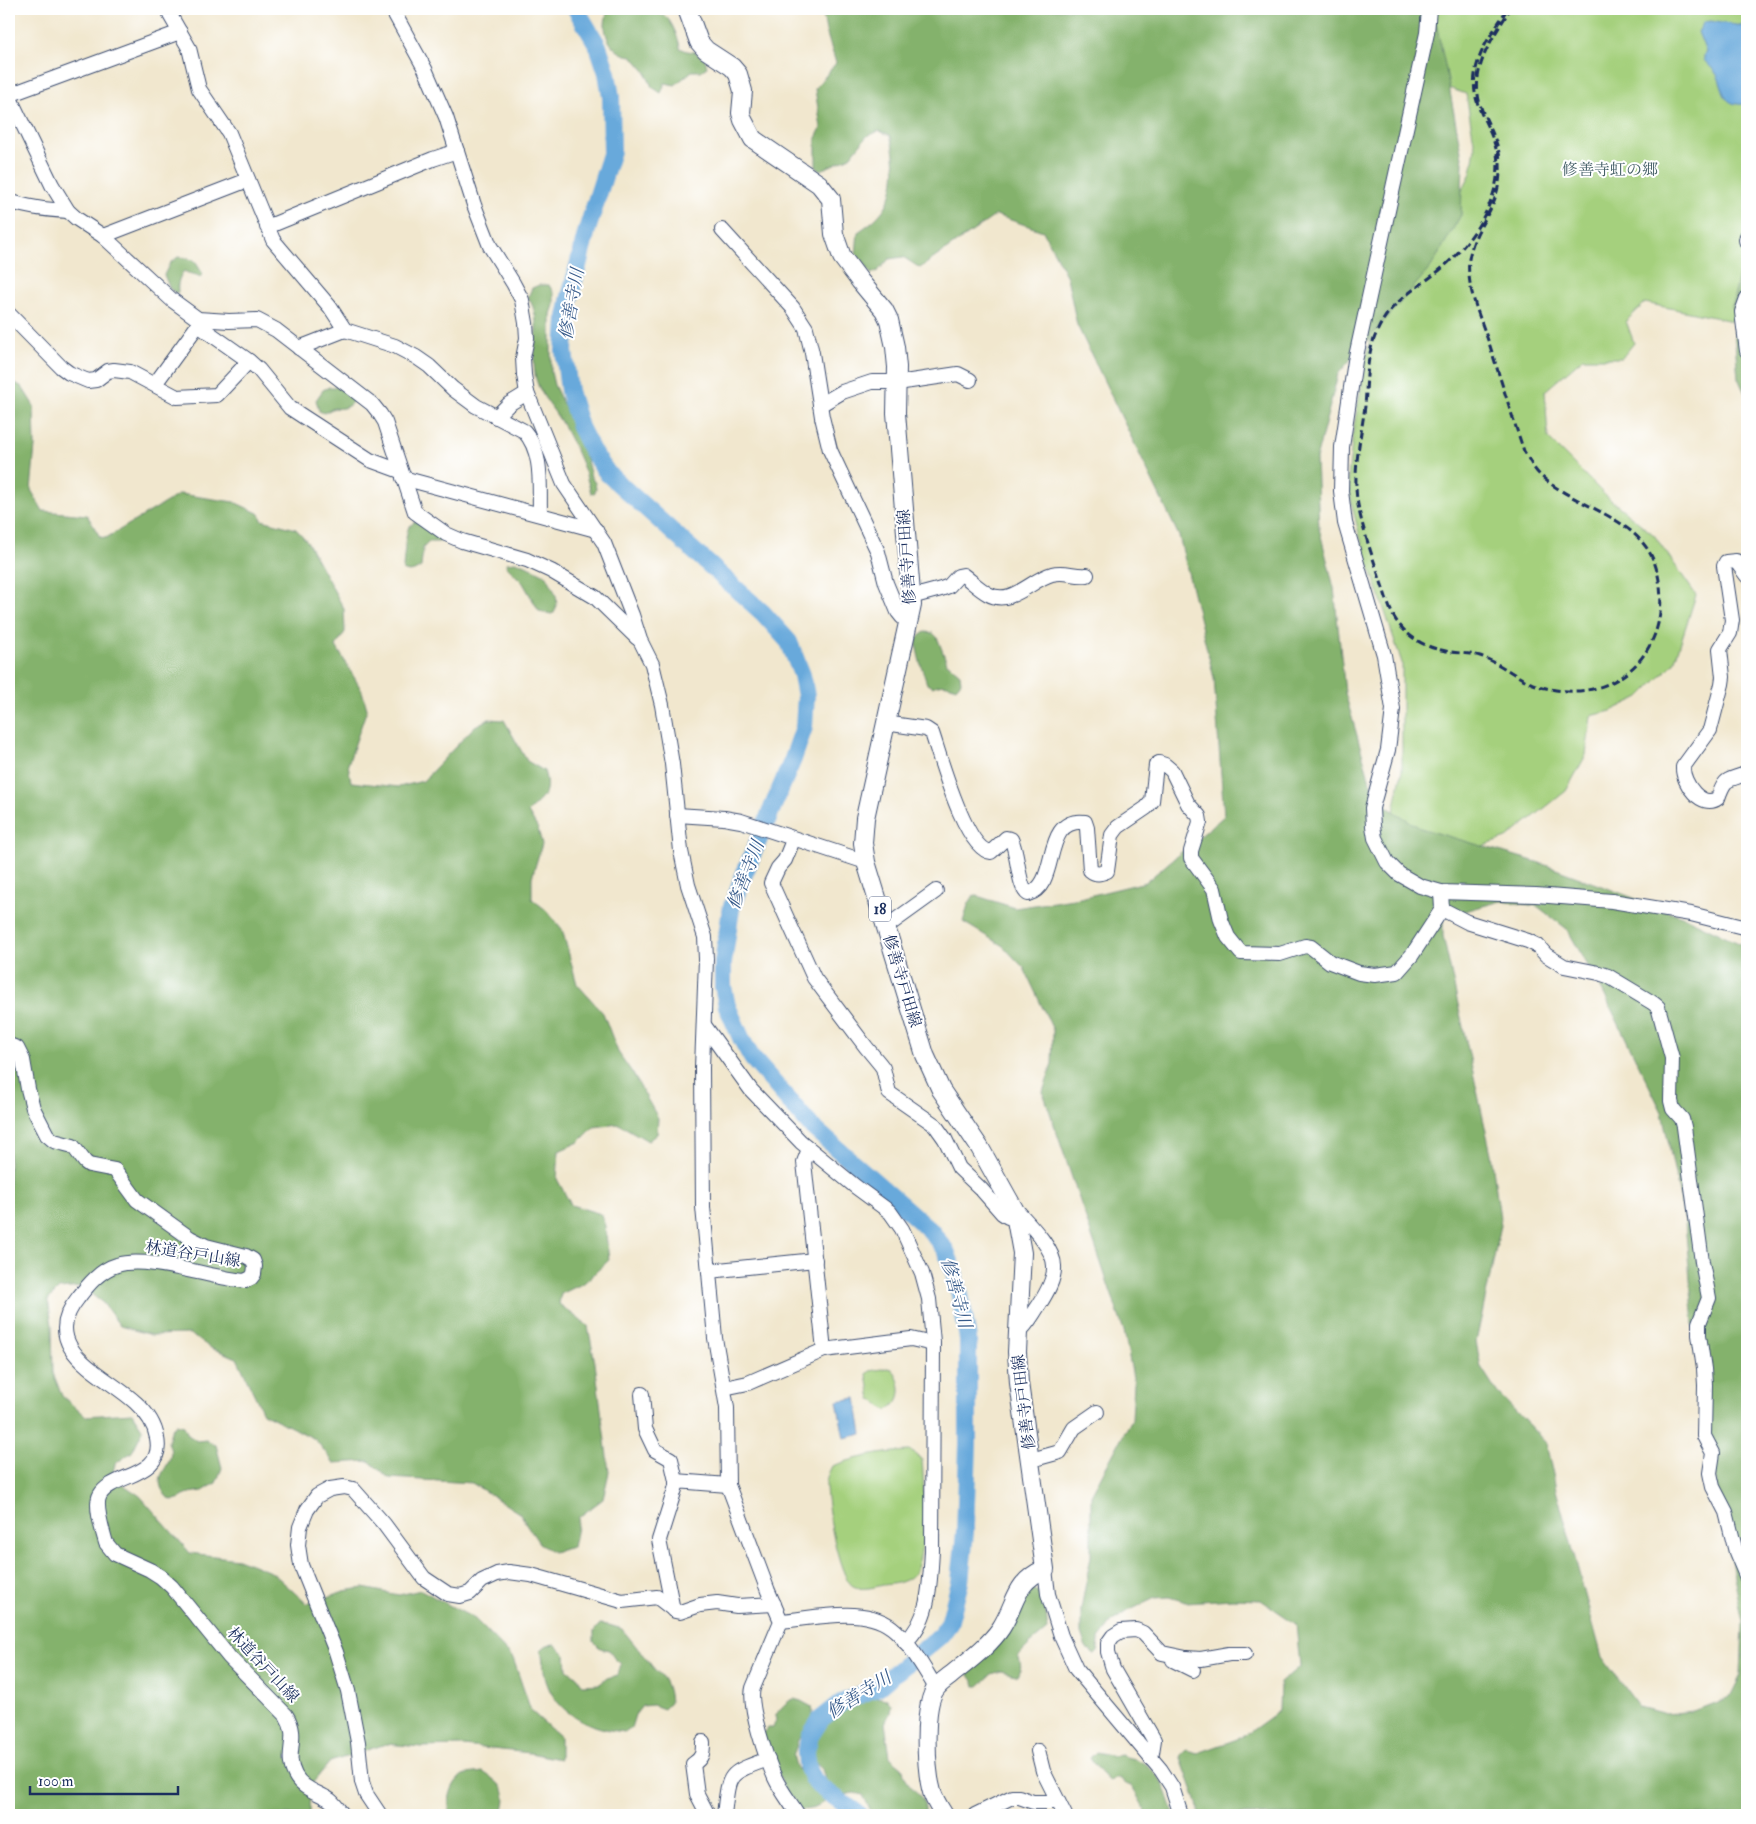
<svg xmlns="http://www.w3.org/2000/svg" width="1756" height="1824" viewBox="0 0 1756 1824" font-family="'IM FELL Double Pica','Noto Serif JP',serif">
  <style>
    .green { fill: #a5d07d; stroke: #60806e }
    .forest { fill: #84b26c; stroke: #507065; fill-rule: evenodd }
    .water { fill: #67a9db; stroke: #416c9c }
    .lines { fill: none; stroke-linecap: round; stroke-linejoin: round }
    .river { stroke: #67a9db; stroke-width: 18 }
    .minor-casing { stroke: #3b4b6f; stroke-width: 16 }
    .major-casing { stroke: #3b4b6f; stroke-width: 20 }
    .minor { stroke: #fff; stroke-width: 14 }
    .major { stroke: #fff; stroke-width: 18 }
    .rail { stroke: #1b2f5e; stroke-width: 3; stroke-dasharray: 8 4; stroke-linecap: butt }
    .labels { text-anchor: middle; dominant-baseline: central; stroke-width: 4; stroke-linejoin: round; paint-order: stroke }
    .shield { fill: #fff; stroke: #5f6d8e; stroke-width: 1 }
    .shield-label { font-size: 15px; font-weight: bold; fill: #1b2f5e }
    .park-label { font-size: 16px; fill: #445f67; stroke: #fff }
    .street-label { font-size: 16px; fill: #1b2f5e; stroke: #fff }
    .water-label { font-size: 18px; font-style: italic; fill: #365a8a; stroke: #fff }
  </style>
  <rect width="100%" height="100%" fill="#fff"/>
  <filter id="ink" filterUnits="userSpaceOnUse"><feTurbulence type="fractalNoise" baseFrequency=".02" numOctaves="2"/><feDisplacementMap in="SourceGraphic" scale="10" xChannelSelector="R" yChannelSelector="G"/><feConvolveMatrix kernelMatrix="1 2 1 2 8 2 1 2 1" color-interpolation-filters="sRGB"/></filter>
  <filter id="wash" filterUnits="userSpaceOnUse"><feTurbulence type="fractalNoise" baseFrequency=".0096" numOctaves="4" result="noise"/><feDisplacementMap in="SourceGraphic" scale="20" xChannelSelector="R" yChannelSelector="G"/><feGaussianBlur stdDeviation="1.12" result="paint"/><feColorMatrix in="noise" values="0 0 0 0 0 0 0 0 0 0 0 0 0 0 0 0 0 1.4 0 .05"/><feComposite in="paint" operator="in"/></filter>
  <g filter="url(#wash)">
    <rect width="100%" height="100%" fill="#f1e7ce"/>
    <!-- green -->
    <g class="green">
      <polygon points="1424,9 1747,9 1747,324 1645,303 1626,321 1634,343 1622,358 1583,358 1545,391 1548,438 1606,496 1654,535 1696,595 1674,663 1640,697 1611,711 1591,716 1586,755 1566,791 1507,838 1424,866 1390,832 1402,770 1402,663 1360,537 1352,506 1348,478 1354,426 1374,316 1452,210 1471,173 1475,148 1466,94 1420,78"/>
      <path d="M887 1368 892 1369C903 1383 904 1402 887 1410 880 1407 879 1402 871 1400L867 1374 870 1371Z"/>
      <path d="M910 1451 917 1455 922 1460C924 1483 928 1560 912 1576 904 1583 893 1584 883 1585 875 1587 861 1591 853 1586 838 1577 826 1503 826 1484 826 1478 829 1472 832 1466 857 1457 882 1452 910 1451Z"/>
    </g>
    <!-- forest -->
    <g class="forest">
      <path d="M608 9H651C657 14 660 13 666 17 671 20 680 41 680 48L687 51 695 52 705 59 707 67 701 71H692L675 85 665 83 661 93 652 87 645 71 632 56C617 55 605 42 605 25 605 20 607 14 608 9Z"/>
      <path d="M822 9H1433L1446 70 1463 163 1461 215 1431 267 1338 374 1316 459 1319 528 1334 588 1345 693 1375 799 1420 828 1540 863 1687 918 1747 947V1815H1199L1197 1802 1180 1756 1186 1750 1198 1753 1243 1737 1279 1711 1280 1683 1300 1666 1296 1624 1261 1600 1232 1599 1186 1602 1169 1597 1155 1598 1128 1611 1112 1622 1099 1639 1098 1652 1095 1655 1086 1648 1081 1634V1609L1091 1556V1495L1132 1419 1134 1383 1124 1331 1043 1092 1052 1064 1053 1030 1024 968 1003 946 963 922 968 905 974 895 1015 908 1080 898 1146 882 1224 816 1214 678 1179 536 1077 325 1067 277 1043 231 996 215 920 268 903 257 889 259 878 271 871 274 864 262 856 254 858 232C865 227 873 222 879 215 898 196 897 159 890 135L879 131 867 136 850 157 821 170 816 167V138L821 128 815 89 836 63 826 31ZM1501 901 1537 906 1567 929 1603 992 1662 1112 1685 1222 1694 1324 1716 1483 1743 1623 1741 1675 1730 1697 1694 1711 1666 1714 1639 1707 1602 1657 1556 1489 1546 1443 1497 1392 1481 1367 1476 1342 1501 1225 1491 1154 1443 936V917Z"/>
      <polygon points="1747,241 1747,398 1738,378 1732,305"/>
      <path d="M178 257 194 260 203 274 200 277C195 273 190 275 184 271 179 277 177 284 178 292L176 293 170 289 164 275 170 263Z"/>
      <path d="M539 285H549L554 294V305L551 314V372L554 385 570 418 587 461 591 477 595 483 596 489 594 494 591 493C588 483 586 473 582 464 576 450 569 435 561 422 553 408 540 395 536 379 529 351 545 323 528 297L532 288Z"/>
      <path d="M9 379 22 387 34 406 35 446 31 490 43 511 87 515 100 537 106 538 180 494 234 502 260 514 262 520 296 529 307 541 344 609 345 632 336 646 362 691 367 709 348 764 351 782 399 787 423 781 475 726 489 719 504 720 527 761 544 771C551 794 543 797 528 812L538 829 542 844 532 877V899L546 910 562 929 577 984 603 1013 618 1052 633 1074 658 1118 657 1134 648 1141 619 1124 594 1127 579 1142 559 1151 557 1179 571 1205 601 1214 605 1226 609 1260 584 1283 561 1294 559 1304 588 1326 595 1363 609 1472 603 1499 579 1517 573 1547 553 1552 539 1543 519 1513 472 1483 389 1478 369 1461 334 1463 315 1439 263 1413 237 1358 211 1348 190 1334 151 1335 120 1326 103 1303 82 1287 59 1289 48 1300 52 1325 53 1373 62 1396 85 1416 132 1413 143 1430 132 1452 115 1464 112 1477 140 1496 190 1553 238 1559 273 1573 307 1604 344 1591 363 1588 399 1595 421 1590 475 1619 513 1658 531 1711 560 1737V1759L530 1753 463 1746 422 1747 386 1744 330 1762 311 1785 310 1815H9Z"/>
      <path d="M329 387H336L354 395C354 406 343 410 334 408L324 413 319 411 316 400 323 390Z"/>
      <path d="M414 522H417L438 536 440 539 439 542H429L423 548 421 567C415 571 410 574 403 570 403 565 406 533 408 529 409 526 412 525 414 522Z"/>
      <path d="M515 562 526 565 547 576C553 589 561 599 554 613L551 614 539 611 523 583 507 567V563Z"/>
      <path d="M925 632 933 633 937 637 947 663 960 674 961 682 956 688C947 684 941 683 932 687L927 684C924 674 913 645 918 637 920 635 923 634 925 632Z"/>
      <path d="M176 1424 184 1426 188 1435 197 1441 206 1440 216 1445 222 1468 216 1483 203 1491 189 1493 179 1499 170 1500C143 1473 181 1468 168 1442L171 1431Z"/>
      <path d="M1033 1589 1039 1592C1044 1603 1048 1617 1047 1630L1030 1644 1018 1656C1021 1663 1022 1669 1018 1676L1001 1671 992 1674 979 1686H975C974 1680 969 1677 967 1671 985 1655 1004 1641 1016 1619 1022 1607 1020 1596 1033 1589Z"/>
      <path d="M600 1624 609 1625 622 1629 656 1671C667 1679 669 1691 670 1703L664 1709 653 1705 642 1706 635 1715 631 1728 626 1732C592 1730 554 1714 545 1677 543 1668 543 1659 541 1650L547 1645 555 1644 566 1655 567 1670 578 1677 582 1685 600 1684 607 1678 618 1675 621 1664 614 1658 609 1650 600 1648 594 1642V1631Z"/>
      <path d="M874 1697 887 1699 891 1705 890 1713 885 1723 890 1757 903 1768C905 1792 928 1791 925 1815H873L863 1795 854 1793 843 1795 831 1789 825 1779 822 1769 813 1761C814 1754 812 1744 816 1737 827 1714 851 1705 874 1697Z"/>
      <path d="M794 1699 801 1701 812 1707C814 1715 813 1725 808 1731 805 1735 800 1736 798 1740 796 1745 796 1751 793 1756L796 1767 804 1775 812 1789 825 1800C819 1809 810 1809 801 1810L784 1788 763 1734 767 1728H773L776 1720 775 1716C780 1709 786 1701 794 1699Z"/>
      <path d="M1096 1752 1114 1756 1121 1755C1127 1759 1134 1757 1140 1761 1163 1774 1167 1791 1174 1815H1147C1143 1805 1137 1795 1131 1786 1120 1783 1122 1775 1110 1781 1106 1779 1092 1762 1090 1758Z"/>
      <path d="M483 1772C503 1785 510 1792 501 1815H451C446 1802 451 1783 463 1775 468 1773 478 1773 483 1772Z"/>
    </g>
    <!-- water -->
    <g class="water">
      <path d="M1711 21C1723 24 1734 24 1747 27V104C1724 106 1725 96 1719 79 1716 71 1709 66 1704 60V55L1706 52 1698 32 1704 22Z"/>
      <polygon points="856,1398 862,1434 844,1438 837,1401"/>
    </g>
    <g class="lines">
      <!-- river -->
      <polyline class="river" points="576,9 598,46 607,73 611,97 612,151 587,230 569,301 566,319 564,351 569,391 580,427 592,451 608,474 763,613 789,642 802,675 806,696 804,727 793,759 742,879 731,909 723,963 723,986 727,1006 742,1040 752,1058 811,1126 930,1230 946,1251 954,1272 961,1299 968,1339 968,1445 965,1532 960,1582 949,1624 940,1636 878,1687 841,1703 821,1719 810,1736 806,1751 807,1765 812,1778 819,1786 860,1815"/>
    </g>
  </g>
  <g filter="url(#ink)">
    <g class="lines">
      <defs>
        <g id="minor">
          <path d="M170 9V15L189 48 199 89 229 133 273 240 330 307 345 330 395 346 416 357 429 366 453 389 476 406 524 431C544 453 539 487 540 514"/>
          <path d="M392 9 425 69 446 117 474 205 490 246 513 283 522 300 526 323 527 338 523 358 524 375 527 393 564 484 604 543 632 615 640 640 652 664 662 705 672 764 681 851 688 885 705 937 706 959 702 1068 703 1207 715 1338 727 1408 728 1485 768 1591 781 1621 753 1688C748 1706 767 1760 775 1778 781 1791 791 1803 798 1815"/>
          <polyline points="1429,9 1427,33 1355,361 1342,447 1341,491 1345,523 1384,655 1393,709 1388,750 1372,808 1373,826 1375,838 1387,862 1399,874 1420,886 1441,892 1536,895 1612,901 1691,914 1747,928"/>
          <polyline points="9,95 180,32"/>
          <polyline points="9,96 52,185 68,211 77,219 103,236 172,300 198,319 229,321 257,320 276,330 372,404 380,414 385,422 415,512 446,534 462,541 527,560 551,571 595,597 637,638"/>
          <path d="M9 201C28 208 47 210 68 211"/>
          <polyline points="267,227 433,159 457,151"/>
          <polyline points="722,230 793,308 806,328 812,353 822,417 830,450 878,552 886,583 898,612 902,617 909,620"/>
          <polyline points="103,236 248,180"/>
          <polyline points="1747,236 1746,240 1747,243"/>
          <polyline points="1747,298 1742,312 1747,351"/>
          <polyline points="9,314 61,367 69,373 88,381 96,380 108,371 114,370 130,372 177,397 217,395 249,361"/>
          <polyline points="198,319 198,325 249,361 259,370 290,408 370,460 400,471"/>
          <polyline points="299,348 345,330"/>
          <polyline points="155,384 198,325"/>
          <polyline points="820,405 842,392 872,382 904,382 958,374 970,380"/>
          <polyline points="496,417 509,404 527,393"/>
          <polyline points="403,478 596,530"/>
          <path d="M1747 576 1736 561 1726 562 1724 566 1732 620 1730 633 1720 649 1723 677 1722 684 1710 730 1683 767C1682 783 1702 810 1718 798 1726 775 1728 782 1747 773"/>
          <path d="M911 597 941 589 949 586 958 576 963 575C971 581 979 589 988 594 1011 607 1032 579 1052 574 1065 570 1075 577 1087 575"/>
          <path d="M885 723 926 729 932 733C940 756 965 850 991 852L1006 838 1011 839C1018 852 1018 888 1028 894 1061 885 1040 817 1085 822L1087 828 1090 870C1096 875 1100 874 1107 871L1112 835 1118 827 1146 808 1152 801 1156 765 1159 763 1165 765 1172 771 1188 804 1199 816 1200 822 1191 851V858L1214 889 1221 920 1228 937 1241 953 1280 954 1305 946 1311 947 1330 962 1359 973 1375 975 1397 972 1412 955 1442 909 1441 892"/>
          <polyline points="677,815 724,818 741,821 866,862"/>
          <polyline points="793,840 785,860 778,868 771,883 814,978 866,1047 880,1064 883,1068 889,1093 935,1125 945,1139 959,1168 981,1189 1002,1213 1008,1217 1016,1218"/>
          <polyline points="1442,909 1467,922 1528,941 1538,946 1546,955 1564,966 1599,973 1608,976 1653,1003 1658,1007 1672,1058 1671,1101 1673,1109 1682,1119 1684,1127 1702,1262 1709,1298 1699,1323 1699,1335 1704,1369 1705,1385 1704,1436 1713,1453 1710,1473 1713,1487 1726,1512 1736,1552 1747,1578"/>
          <polyline points="886,927 936,891"/>
          <path d="M704 1025 751 1090 801 1142 856 1187 890 1212 902 1229 922 1273 929 1299 933 1342 932 1551C930 1581 930 1621 905 1642"/>
          <path d="M9 1045 17 1048 23 1060 28 1089 33 1108 47 1135 54 1141 73 1146 85 1162 89 1165 115 1170 137 1200 190 1238 206 1246 246 1256 253 1260 255 1266 254 1274 251 1278 245 1281C211 1278 147 1255 117 1265 100 1270 88 1285 78 1298 36 1350 107 1375 136 1403 146 1412 155 1425 157 1438 165 1478 112 1473 100 1495 94 1505 103 1532 106 1543L115 1554 150 1570 161 1577 172 1587 229 1657 286 1715C301 1739 283 1752 295 1775 302 1789 318 1792 330 1800 335 1804 339 1810 343 1815"/>
          <polyline points="809,1149 804,1162 824,1350"/>
          <path d="M1013 1206C1025 1220 1054 1247 1054 1266 1055 1279 1046 1294 1039 1305 1032 1315 1027 1326 1018 1332"/>
          <polyline points="709,1271 815,1260"/>
          <polyline points="724,1388 748,1383 824,1350 911,1339 933,1344"/>
          <polyline points="642,1394 645,1429 655,1450 671,1459 676,1481"/>
          <polyline points="1031,1460 1060,1452 1074,1428 1097,1412"/>
          <polyline points="1045,1569 1048,1594 1061,1636 1076,1669 1161,1770 1172,1787 1181,1815"/>
          <polyline points="673,1610 659,1540 676,1486 676,1481 728,1485"/>
          <path d="M781 1621C817 1618 868 1604 896 1631 911 1645 925 1670 936 1688"/>
          <polyline points="1173,1660 1193,1670"/>
          <path d="M703 1742C703 1752 703 1758 693 1764L697 1794 708 1815"/>
          <polyline points="1038,1751 1043,1771 1065,1815"/>
          <polyline points="1151,1759 1154,1740 1113,1669 1108,1652 1108,1643 1113,1636 1121,1631 1136,1630 1143,1633 1162,1653 1186,1658 1201,1659 1229,1654 1245,1654"/>
          <polyline points="380,1815 366,1794 362,1782 358,1742 348,1691 336,1652 301,1565 298,1545 300,1527 307,1510 317,1496 330,1489 344,1487 353,1489 384,1524 424,1578 448,1594 460,1596 470,1593 482,1581 497,1574 509,1572 531,1575 622,1601 657,1597 675,1611 680,1612 700,1605 717,1603 737,1606 774,1604"/>
          <path d="M724 1815C729 1772 727 1774 768 1759"/>
          <polyline points="975,1815 1012,1797 1019,1797 1033,1802 1058,1802"/>
        </g>
        <path id="major" d="M687 9 699 42 706 50 732 67 738 74 743 91 741 113 743 120 753 139 819 184 831 199 834 234 842 257 860 281 884 310 889 320 895 347 897 367 896 413 912 605 865 818 863 843 866 862 925 1055 941 1090 980 1148 1014 1209 1022 1253 1017 1352 1019 1383 1045 1569C1014 1582 1017 1603 1001 1628 989 1646 968 1661 951 1675 946 1679 940 1683 937 1687 922 1704 926 1771 932 1792 934 1800 940 1808 944 1815"/>
      </defs>
      <!-- minor casing -->
      <use href="#minor" class="minor-casing"/>
      <!-- major casing -->
      <use href="#major" class="major-casing"/>
      <!-- minor -->
      <use href="#minor" class="minor"/>
      <!-- major -->
      <use href="#major" class="major"/>
      <!-- rail -->
      <path class="rail" d="M1507 9C1496 28 1481 46 1476 69 1469 101 1486 118 1495 145 1501 165 1497 187 1489 205 1479 229 1460 253 1441 269 1412 293 1388 301 1374 339 1366 360 1367 385 1365 406 1361 437 1353 468 1357 499 1361 526 1374 561 1383 588 1386 597 1389 608 1394 617 1396 621 1401 627 1405 631 1422 647 1439 651 1461 653 1467 654 1474 654 1480 656 1503 664 1522 683 1546 688 1621 706 1676 644 1657 571 1644 517 1577 509 1541 476 1533 469 1529 459 1524 451 1512 416 1501 381 1490 346 1481 319 1466 289 1469 259 1472 242 1478 231 1486 217 1496 201 1501 182 1500 163 1500 144 1489 127 1482 110 1467 71 1492 40 1510 9"/>
    </g>
  </g>
  <g class="labels">
    <!-- shield labels -->
    <rect class="shield" x="869" y="896.5" width="22" height="25" rx="4"/>
    <g class="shield-label">
      <text x="880" y="909">18</text>
    </g>
    <!-- park labels -->
    <g class="park-label">
      <text x="1610" y="170">修善寺虹の郷</text>
    </g>
    <!-- street labels -->
    <g class="street-label">
      <text transform="translate(907 557) rotate(-94)">修善寺戸田線</text>
      <text transform="translate(902 981) rotate(73)">修善寺戸田線</text>
      <text transform="translate(193 1254) rotate(9)">林道谷戸山線</text>
      <text transform="translate(1024 1402) rotate(-97)">修善寺戸田線</text>
      <text transform="translate(263 1665) rotate(47)">林道谷戸山線</text>
    </g>
    <!-- water labels -->
    <g class="water-label">
      <text transform="translate(572 304) rotate(-80)">修善寺川</text>
      <text transform="translate(746 875) rotate(-69)">修善寺川</text>
      <text transform="translate(956 1293) rotate(75)">修善寺川</text>
      <text transform="translate(859 1695) rotate(-32)">修善寺川</text>
    </g>
  </g>
  <!-- margin -->
  <rect width="1756" height="1824" fill="none" stroke="#fff" stroke-width="30"/>
  <!-- scale -->
  <path d="M30 1786v8h148v-8" fill="none" stroke="#1b2f5e" stroke-width="2.5"/>
  <text x="38" y="1786" font-size="15" fill="#1b2f5e" stroke="#ffffff" stroke-width="4" paint-order="stroke">100 m</text>
</svg>
